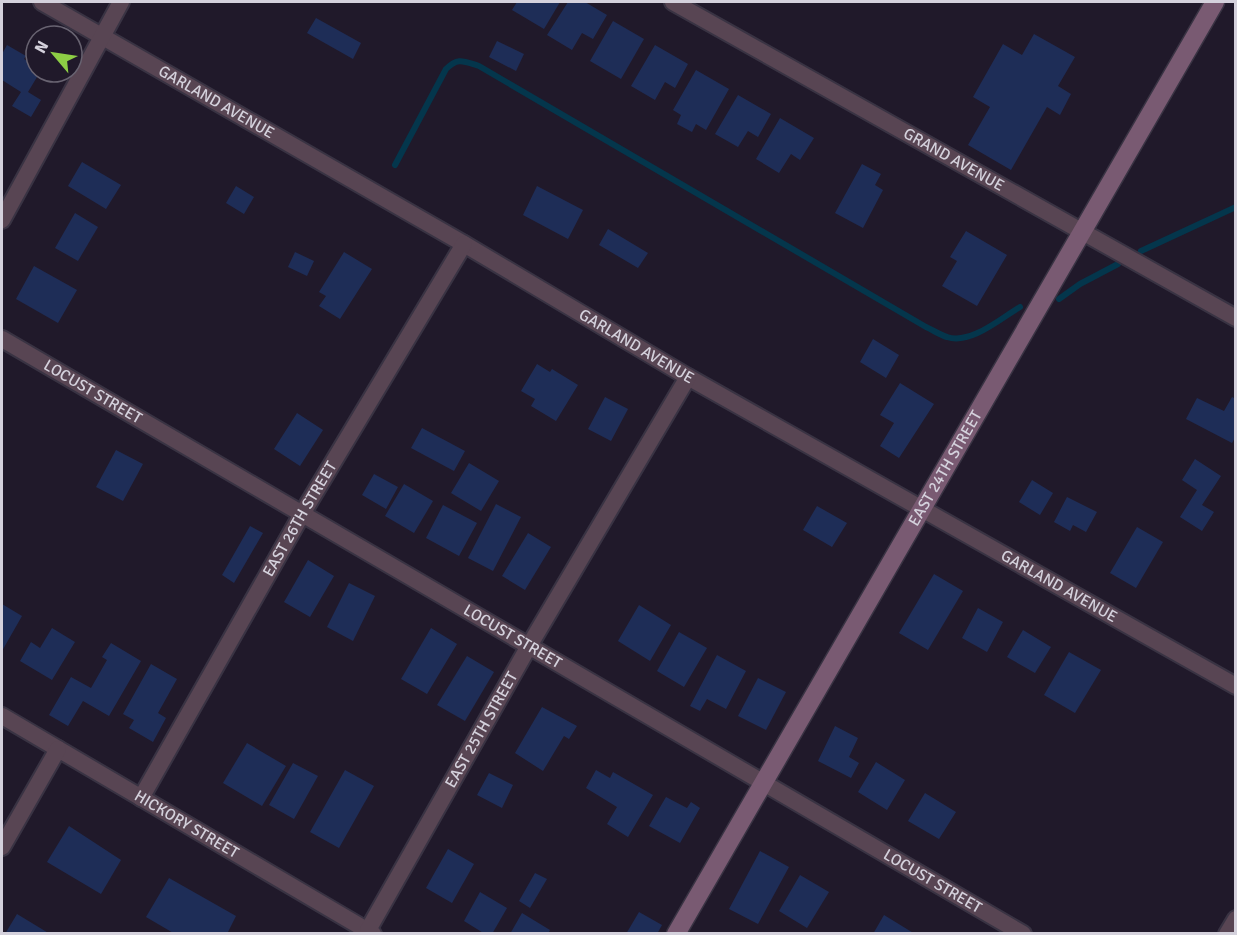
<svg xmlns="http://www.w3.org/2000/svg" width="1237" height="935" viewBox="0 0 1237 935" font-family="Signika,sans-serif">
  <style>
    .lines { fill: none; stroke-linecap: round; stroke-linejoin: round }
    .stream { stroke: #04364c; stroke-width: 6 }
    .building { fill: #1e2d57 }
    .minor-casing { stroke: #393343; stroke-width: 20 }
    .secondary-casing { stroke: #393343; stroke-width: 21 }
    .minor { stroke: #584553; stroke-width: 16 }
    .secondary { stroke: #795a72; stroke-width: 18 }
    .labels { text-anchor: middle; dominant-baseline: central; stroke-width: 4.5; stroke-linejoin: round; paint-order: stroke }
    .street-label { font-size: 16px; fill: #d4d1dc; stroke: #20192a }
  </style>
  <rect width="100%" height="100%" fill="#20192a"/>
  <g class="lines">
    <!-- stream -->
    <g class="stream">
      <path d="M395 165 446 69C458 57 463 61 479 66L926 327C933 330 940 335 947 337 971 345 1001 318 1020 307"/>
      <polyline points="1141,251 1236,207"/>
      <polyline points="1059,299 1080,284 1118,264"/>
    </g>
  </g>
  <!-- building -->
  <g class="building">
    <polygon points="517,2 560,2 544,29 512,10"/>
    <polygon points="568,2 585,2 607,15 593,39 582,33 572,50 547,35"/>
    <polygon points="316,18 361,43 353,59 307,33"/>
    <polygon points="613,21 644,39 621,79 590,61"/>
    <polygon points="1034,34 1075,57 1058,86 1071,94 1060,115 1047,107 1011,170 968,145 990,107 973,97 1003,44 1022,55"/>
    <polygon points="497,41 524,54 516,71 489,57"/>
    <polygon points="7,45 26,56 24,59 36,66 36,72 40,72 28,92 41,100 31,117 12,106 21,92 2,80 2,54"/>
    <polygon points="655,45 688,64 675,88 665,82 655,100 631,86"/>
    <polygon points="696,70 729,89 706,130 696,124 692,132 677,124 681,115 673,110"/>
    <polygon points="738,95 771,114 758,137 748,131 738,147 715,134"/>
    <polygon points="780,118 814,138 800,160 791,154 779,173 756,159"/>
    <polygon points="82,162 121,185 106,209 68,186"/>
    <polygon points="862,164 881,174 875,185 883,190 863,228 835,213"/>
    <polygon points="236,186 254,197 244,214 226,203"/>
    <polygon points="537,186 583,210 568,239 523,215"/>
    <polygon points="75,213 98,227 78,261 55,248"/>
    <polygon points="608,229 648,253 638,268 599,245"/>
    <polygon points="966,231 1007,255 977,306 942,286 957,261 950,257"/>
    <polygon points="295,252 314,261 307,276 288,267"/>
    <polygon points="344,252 372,269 340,319 319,306 326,296 319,292"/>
    <polygon points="34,266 77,290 58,323 16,299"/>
    <polygon points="873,339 899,355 886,378 860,362"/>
    <polygon points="537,364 550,372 552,369 578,385 556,421 531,406 535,399 521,391"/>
    <polygon points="900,383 934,404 899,458 880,446 894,423 880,415"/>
    <polygon points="605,397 628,409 611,441 588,429"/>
    <polygon points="1232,397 1236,399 1236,436 1232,443 1186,419 1197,398 1224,411"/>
    <polygon points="297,413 323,430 300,466 274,449"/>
    <polygon points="422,428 465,451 454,471 411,448"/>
    <polygon points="116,450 143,464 123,501 96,487"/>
    <polygon points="1195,459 1221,476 1202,505 1214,512 1202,531 1180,517 1197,490 1182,480"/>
    <polygon points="469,463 499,481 481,511 451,493"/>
    <polygon points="374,474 398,487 386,509 362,495"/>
    <polygon points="1032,480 1053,493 1040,515 1019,502"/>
    <polygon points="404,484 433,501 414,533 385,516"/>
    <polygon points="1067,497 1097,512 1086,532 1073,525 1070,531 1054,522"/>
    <polygon points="496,504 521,517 493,571 468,558"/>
    <polygon points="443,505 477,523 459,556 426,538"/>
    <polygon points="817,506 847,523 832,547 803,530"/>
    <polygon points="250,526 263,533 234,583 222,575"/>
    <polygon points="1137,527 1163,542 1136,588 1110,573"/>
    <polygon points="528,533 551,547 525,590 502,576"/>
    <polygon points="308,560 334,576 310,617 284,602"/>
    <polygon points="934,574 963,591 928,650 899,633"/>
    <polygon points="349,583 375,596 353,641 327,627"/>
    <polygon points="2,604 22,616 2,651"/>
    <polygon points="639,605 671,625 650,661 618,641"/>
    <polygon points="978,608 1003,622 987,652 962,638"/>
    <polygon points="52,628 75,642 52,680 20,661 31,642 40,648"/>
    <polygon points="431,628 457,644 427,694 401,679"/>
    <polygon points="1023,630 1051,647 1035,673 1007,657"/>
    <polygon points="679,632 707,648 684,687 657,671"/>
    <polygon points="111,643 141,661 109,716 83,701 68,726 49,715 71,677 91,688 107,660 102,657"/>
    <polygon points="1069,652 1101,670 1075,713 1044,695"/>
    <polygon points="717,655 746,671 726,709 707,699 700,711 690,706"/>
    <polygon points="467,656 494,672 465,721 437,705"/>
    <polygon points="151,664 177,679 158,713 166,718 153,742 129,728 134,720 123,714"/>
    <polygon points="758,678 786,692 766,730 738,716"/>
    <polygon points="542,707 577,726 569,739 564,736 543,771 515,753"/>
    <polygon points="835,726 858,738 849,757 859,763 851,778 818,761"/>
    <polygon points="247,743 286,766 262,806 223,783"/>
    <polygon points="876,762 905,780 887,810 858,792"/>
    <polygon points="293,763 318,776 294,819 269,805"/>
    <polygon points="345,770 374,786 339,848 310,832"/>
    <polygon points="596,770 610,778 613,772 653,795 628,837 607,824 617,807 586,788"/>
    <polygon points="489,773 513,785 502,808 477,795"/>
    <polygon points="925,793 956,812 939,839 908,821"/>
    <polygon points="666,797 687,808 691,802 700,808 680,843 649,826"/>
    <polygon points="69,826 121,860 101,894 47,862"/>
    <polygon points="448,849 474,864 452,903 426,888"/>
    <polygon points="760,851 789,867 758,924 729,909"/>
    <polygon points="535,873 547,879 530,908 519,901"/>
    <polygon points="800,875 829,892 807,928 779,911"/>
    <polygon points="169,878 236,916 227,934 175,934 146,917"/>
    <polygon points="480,892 507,908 492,934 485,934 464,921"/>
    <polygon points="639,912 662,925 657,934 626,934"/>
    <polygon points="522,913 550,930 548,934 510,934"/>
    <polygon points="17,914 50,934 5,934"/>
    <polygon points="884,915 915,934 873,934"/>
  </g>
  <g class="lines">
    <defs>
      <g id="minor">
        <path id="s1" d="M42 2 464 244 688 377 1236 686"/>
        <path id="s2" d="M673 2 1236 318"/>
        <polyline points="2,220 121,2"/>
        <path id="s3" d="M2 339 1023 934"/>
        <path id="s4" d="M2 716 373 934"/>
        <path id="s5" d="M141 798 302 514 464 244"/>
        <polyline points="2,847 58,749"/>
        <path id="s6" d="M368 930 529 646 688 377"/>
        <polyline points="1227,934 1236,919"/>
      </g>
      <g id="secondary">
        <path id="s7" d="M676 934 1215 2"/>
      </g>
    </defs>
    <!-- minor casing -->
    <use href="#minor" class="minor-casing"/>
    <!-- secondary casing -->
    <use href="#secondary" class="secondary-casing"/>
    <!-- minor -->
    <use href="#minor" class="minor"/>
    <!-- secondary -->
    <use href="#secondary" class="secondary"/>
  </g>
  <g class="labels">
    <!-- street labels -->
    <g class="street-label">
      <text stroke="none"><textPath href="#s1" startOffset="201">GARLAND AVENUE</textPath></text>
      <text stroke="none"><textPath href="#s2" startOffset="322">GRAND AVENUE</textPath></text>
      <text stroke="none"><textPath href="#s1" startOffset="687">GARLAND AVENUE</textPath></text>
      <text stroke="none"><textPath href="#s3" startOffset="105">LOCUST STREET</textPath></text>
      <text stroke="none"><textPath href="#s7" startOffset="538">EAST 24TH STREET</textPath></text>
      <text stroke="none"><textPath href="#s5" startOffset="321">EAST 26TH STREET</textPath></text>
      <text stroke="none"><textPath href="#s1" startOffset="1173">GARLAND AVENUE</textPath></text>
      <text stroke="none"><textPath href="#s3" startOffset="591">LOCUST STREET</textPath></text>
      <text stroke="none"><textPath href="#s6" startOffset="230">EAST 25TH STREET</textPath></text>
      <text stroke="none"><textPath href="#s4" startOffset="214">HICKORY STREET</textPath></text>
      <text stroke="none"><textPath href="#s3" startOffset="1077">LOCUST STREET</textPath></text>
    </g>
  </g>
  <!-- border -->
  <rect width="1237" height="935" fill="none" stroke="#d4d1dc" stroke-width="6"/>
  <!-- north arrow -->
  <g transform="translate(54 54) rotate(299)"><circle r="28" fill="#20192a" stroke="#686371" stroke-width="1.5"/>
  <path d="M0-4.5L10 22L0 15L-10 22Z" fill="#8dce45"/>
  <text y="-9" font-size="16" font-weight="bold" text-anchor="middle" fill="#d4d1dc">N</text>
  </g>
</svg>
